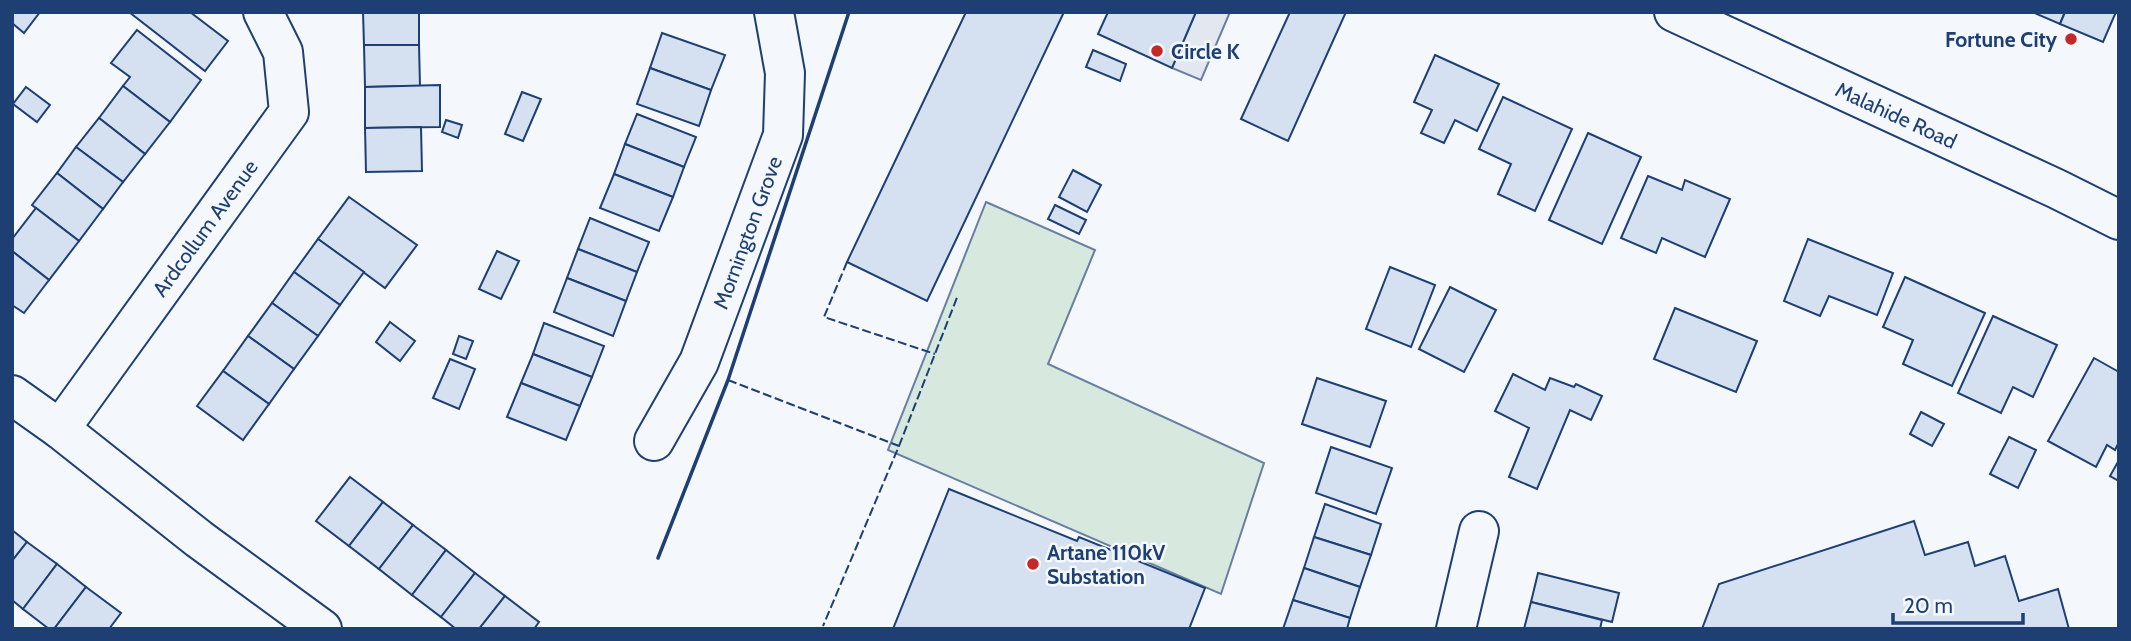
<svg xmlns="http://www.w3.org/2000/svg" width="2131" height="641" viewBox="0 0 2131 641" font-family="Cabin,sans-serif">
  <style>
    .green { fill: #d7e8df; stroke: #687fa3; stroke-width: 2 }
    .parking { fill: #e3e8f0; stroke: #687fa3; stroke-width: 2 }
    .building { fill: #d5e0f0; stroke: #1d3f73; stroke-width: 2 }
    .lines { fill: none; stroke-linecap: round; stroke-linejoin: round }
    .street-casing { stroke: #1d3f73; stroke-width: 42 }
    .secondary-casing { stroke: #1d3f73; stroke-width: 42 }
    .street { stroke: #f4f7fb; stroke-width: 38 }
    .secondary { stroke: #f4f7fb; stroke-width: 38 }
    .fence { stroke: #1d3f73; stroke-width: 2; stroke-dasharray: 9 3.5; stroke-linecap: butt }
    .wall { stroke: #1d3f73; stroke-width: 3.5 }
    .poi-dot { fill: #c62828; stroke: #f4f7fb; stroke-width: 2.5 }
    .labels { text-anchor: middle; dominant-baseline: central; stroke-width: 5; stroke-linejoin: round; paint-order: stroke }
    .poi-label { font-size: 21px; font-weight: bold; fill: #1d3f73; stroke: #f4f7fb; text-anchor: start }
    .street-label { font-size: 21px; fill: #1d3f73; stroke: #f4f7fb }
  </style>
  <rect width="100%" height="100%" fill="#f4f7fb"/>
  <!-- green -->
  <polygon class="green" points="986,202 1095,250 1048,364 1264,463 1221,594 888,450"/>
  <!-- parking -->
  <polygon class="parking" points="1196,12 1230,12 1201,80 1172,68"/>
  <!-- building -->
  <g class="building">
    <polygon points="12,12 40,12 24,33 12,23"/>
    <polygon points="129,12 190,12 228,41 205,71"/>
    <polygon points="363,12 419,12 419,45 364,45"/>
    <polygon points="966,12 1064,12 927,301 847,262"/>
    <polygon points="1108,12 1196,12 1172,68 1098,34"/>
    <polygon points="1290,12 1346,12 1288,141 1241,119"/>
    <polygon points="2032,12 2065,12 2060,24"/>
    <polygon points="2065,12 2116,12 2103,42 2060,24"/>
    <polygon points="137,30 201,80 170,122 123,86 130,77 111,63"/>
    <polygon points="662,33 725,55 711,90 650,68"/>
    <polygon points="364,45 419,45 420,86 365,87"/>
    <polygon points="1093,50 1126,64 1120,81 1086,67"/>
    <polygon points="1435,55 1499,84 1477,131 1455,120 1444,143 1421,133 1432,110 1414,102"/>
    <polygon points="650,68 711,90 699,126 637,104"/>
    <polygon points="440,85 440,127 365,128 365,87"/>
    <polygon points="123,86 170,122 145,154 99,118"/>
    <polygon points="26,87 50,105 37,122 13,104"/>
    <polygon points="522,92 541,99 523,141 505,134"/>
    <polygon points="1503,97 1572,129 1535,211 1498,194 1511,164 1479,149"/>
    <polygon points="637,114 696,137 684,167 625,144"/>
    <polygon points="99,118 145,154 123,182 76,147"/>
    <polygon points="446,120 462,125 458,138 442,132"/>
    <polygon points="421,127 422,171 366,172 365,128"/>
    <polygon points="1588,133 1641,157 1602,244 1549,220"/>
    <polygon points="625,144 684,167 673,197 614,174"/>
    <polygon points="76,147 123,182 103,209 57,173"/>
    <polygon points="1073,170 1101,185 1087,212 1059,197"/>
    <polygon points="57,173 103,209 79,241 32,205"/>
    <polygon points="614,174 673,197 659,231 600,208"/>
    <polygon points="1648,176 1682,190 1685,180 1730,199 1705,257 1662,238 1656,253 1621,238"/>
    <polygon points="349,197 417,245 385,288 318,239"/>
    <polygon points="1055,205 1086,220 1079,234 1048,219"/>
    <polygon points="36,208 79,241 49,280 12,251 12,239"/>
    <polygon points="590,218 649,242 637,272 578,249"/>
    <polygon points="318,239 364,272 340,305 294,272"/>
    <polygon points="1808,239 1893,273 1877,315 1829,296 1820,316 1784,301"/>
    <polygon points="578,249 637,272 626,301 567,278"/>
    <polygon points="12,251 49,280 24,313 12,305"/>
    <polygon points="497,251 519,261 501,299 479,289"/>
    <polygon points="1390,267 1435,285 1411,347 1366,329"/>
    <polygon points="294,272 340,305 318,336 272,303"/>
    <polygon points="1905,277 1985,313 1952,386 1903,364 1913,340 1883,327"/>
    <polygon points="567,278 626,301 613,336 554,312"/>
    <polygon points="1450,287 1496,310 1464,372 1419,349"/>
    <polygon points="272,303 318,336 294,369 248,336"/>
    <polygon points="1675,308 1757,341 1736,392 1654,359"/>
    <polygon points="1993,316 2057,345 2033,397 2013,387 2001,413 1958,393"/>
    <polygon points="390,322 415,341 400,361 376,342"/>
    <polygon points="544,323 604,346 592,377 533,354"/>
    <polygon points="248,336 294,369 269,404 223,371"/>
    <polygon points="459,336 473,341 466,359 453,354"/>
    <polygon points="533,354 592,377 580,406 521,383"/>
    <polygon points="2094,358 2119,372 2119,442 2115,450 2107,445 2096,467 2048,441"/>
    <polygon points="450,359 475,369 459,409 433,398"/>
    <polygon points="223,371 269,404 243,440 197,406"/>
    <polygon points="1513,374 1545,390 1550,378 1574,387 1576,384 1602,396 1591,420 1570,410 1537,489 1509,477 1529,428 1495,411"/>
    <polygon points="1317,378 1386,401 1370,447 1302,424"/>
    <polygon points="521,383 580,406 566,440 507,417"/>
    <polygon points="1921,412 1944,424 1932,446 1910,434"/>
    <polygon points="2009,437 2036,450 2018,488 1990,474"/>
    <polygon points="1331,447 1392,468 1376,514 1316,493"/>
    <polygon points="2119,460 2119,481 2110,476"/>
    <polygon points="350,477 383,502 349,546 316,521"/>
    <polygon points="949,489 1077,541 1079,537 1205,588 1189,629 893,629"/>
    <polygon points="383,502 413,525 379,569 349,546"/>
    <polygon points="1325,504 1381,524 1371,555 1314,537"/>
    <polygon points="1914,521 1925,555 1968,542 1975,566 2005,556 2019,601 2058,589 2069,629 1702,629 1719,584"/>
    <polygon points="413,525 446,550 412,595 379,569"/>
    <polygon points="12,530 27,542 12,561"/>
    <polygon points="1314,537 1371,555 1360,587 1304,568"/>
    <polygon points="27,542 57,564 23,609 12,600 12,561"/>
    <polygon points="446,550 475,573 441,617 412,595"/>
    <polygon points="57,564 86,587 54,629 49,629 23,609"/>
    <polygon points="1304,568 1360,587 1350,618 1293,600"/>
    <polygon points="475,573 505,596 479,629 456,629 441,617"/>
    <polygon points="1538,573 1619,593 1612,622 1531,602"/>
    <polygon points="86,587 121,613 109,629 54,629"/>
    <polygon points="505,596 539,622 534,629 479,629"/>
    <polygon points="1293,600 1350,618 1347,629 1283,629"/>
    <polygon points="1531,602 1602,620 1600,629 1524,629"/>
  </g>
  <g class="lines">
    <defs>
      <g id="street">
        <polyline points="263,12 283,52 289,112 60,429 199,539 322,629"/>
        <polyline points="12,395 60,429"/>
        <path id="s1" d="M654 441 699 362 783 135 785 73 774 12"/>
        <polyline points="1456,629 1479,531"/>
      </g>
      <g id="secondary">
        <path id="s2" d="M1674 12 2057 189 2119 220"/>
      </g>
    </defs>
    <!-- street casing -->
    <use href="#street" class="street-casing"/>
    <!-- secondary casing -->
    <use href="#secondary" class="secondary-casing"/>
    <!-- street -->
    <use href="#street" class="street"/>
    <!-- secondary -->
    <use href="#secondary" class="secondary"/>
    <!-- fence -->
    <g class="fence">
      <polyline points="847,262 824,317 935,354"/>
      <polyline points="728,380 899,446 823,626"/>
      <polyline points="899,446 958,295"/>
    </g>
    <!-- wall -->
    <polyline class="wall" points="658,558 728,380 849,12"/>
  </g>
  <!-- markers -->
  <g class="poi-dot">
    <circle cx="2071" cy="39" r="7"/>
    <circle cx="1157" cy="51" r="7"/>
    <circle cx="1033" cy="564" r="7"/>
  </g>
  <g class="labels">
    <!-- poi labels -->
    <g class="poi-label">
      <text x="2057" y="39" text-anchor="end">Fortune City</text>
      <text x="1171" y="51">Circle K</text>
      <text x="1047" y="552">Artane 110kV<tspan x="1047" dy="24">Substation</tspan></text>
    </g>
    <!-- street labels -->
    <g class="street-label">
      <text stroke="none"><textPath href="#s2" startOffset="245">Malahide Road</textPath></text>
      <text transform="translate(205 228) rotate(-54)">Ardcollum Avenue</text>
      <text stroke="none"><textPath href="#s1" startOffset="229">Mornington Grove</textPath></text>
    </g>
  </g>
  <!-- border -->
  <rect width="2131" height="641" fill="none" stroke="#1d3f73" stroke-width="28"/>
  <!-- scale -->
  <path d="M1893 613v10h130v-10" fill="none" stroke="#1d3f73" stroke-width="3.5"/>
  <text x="1904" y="613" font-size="21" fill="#1d3f73" stroke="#f4f7fb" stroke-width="5" paint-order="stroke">20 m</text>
</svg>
